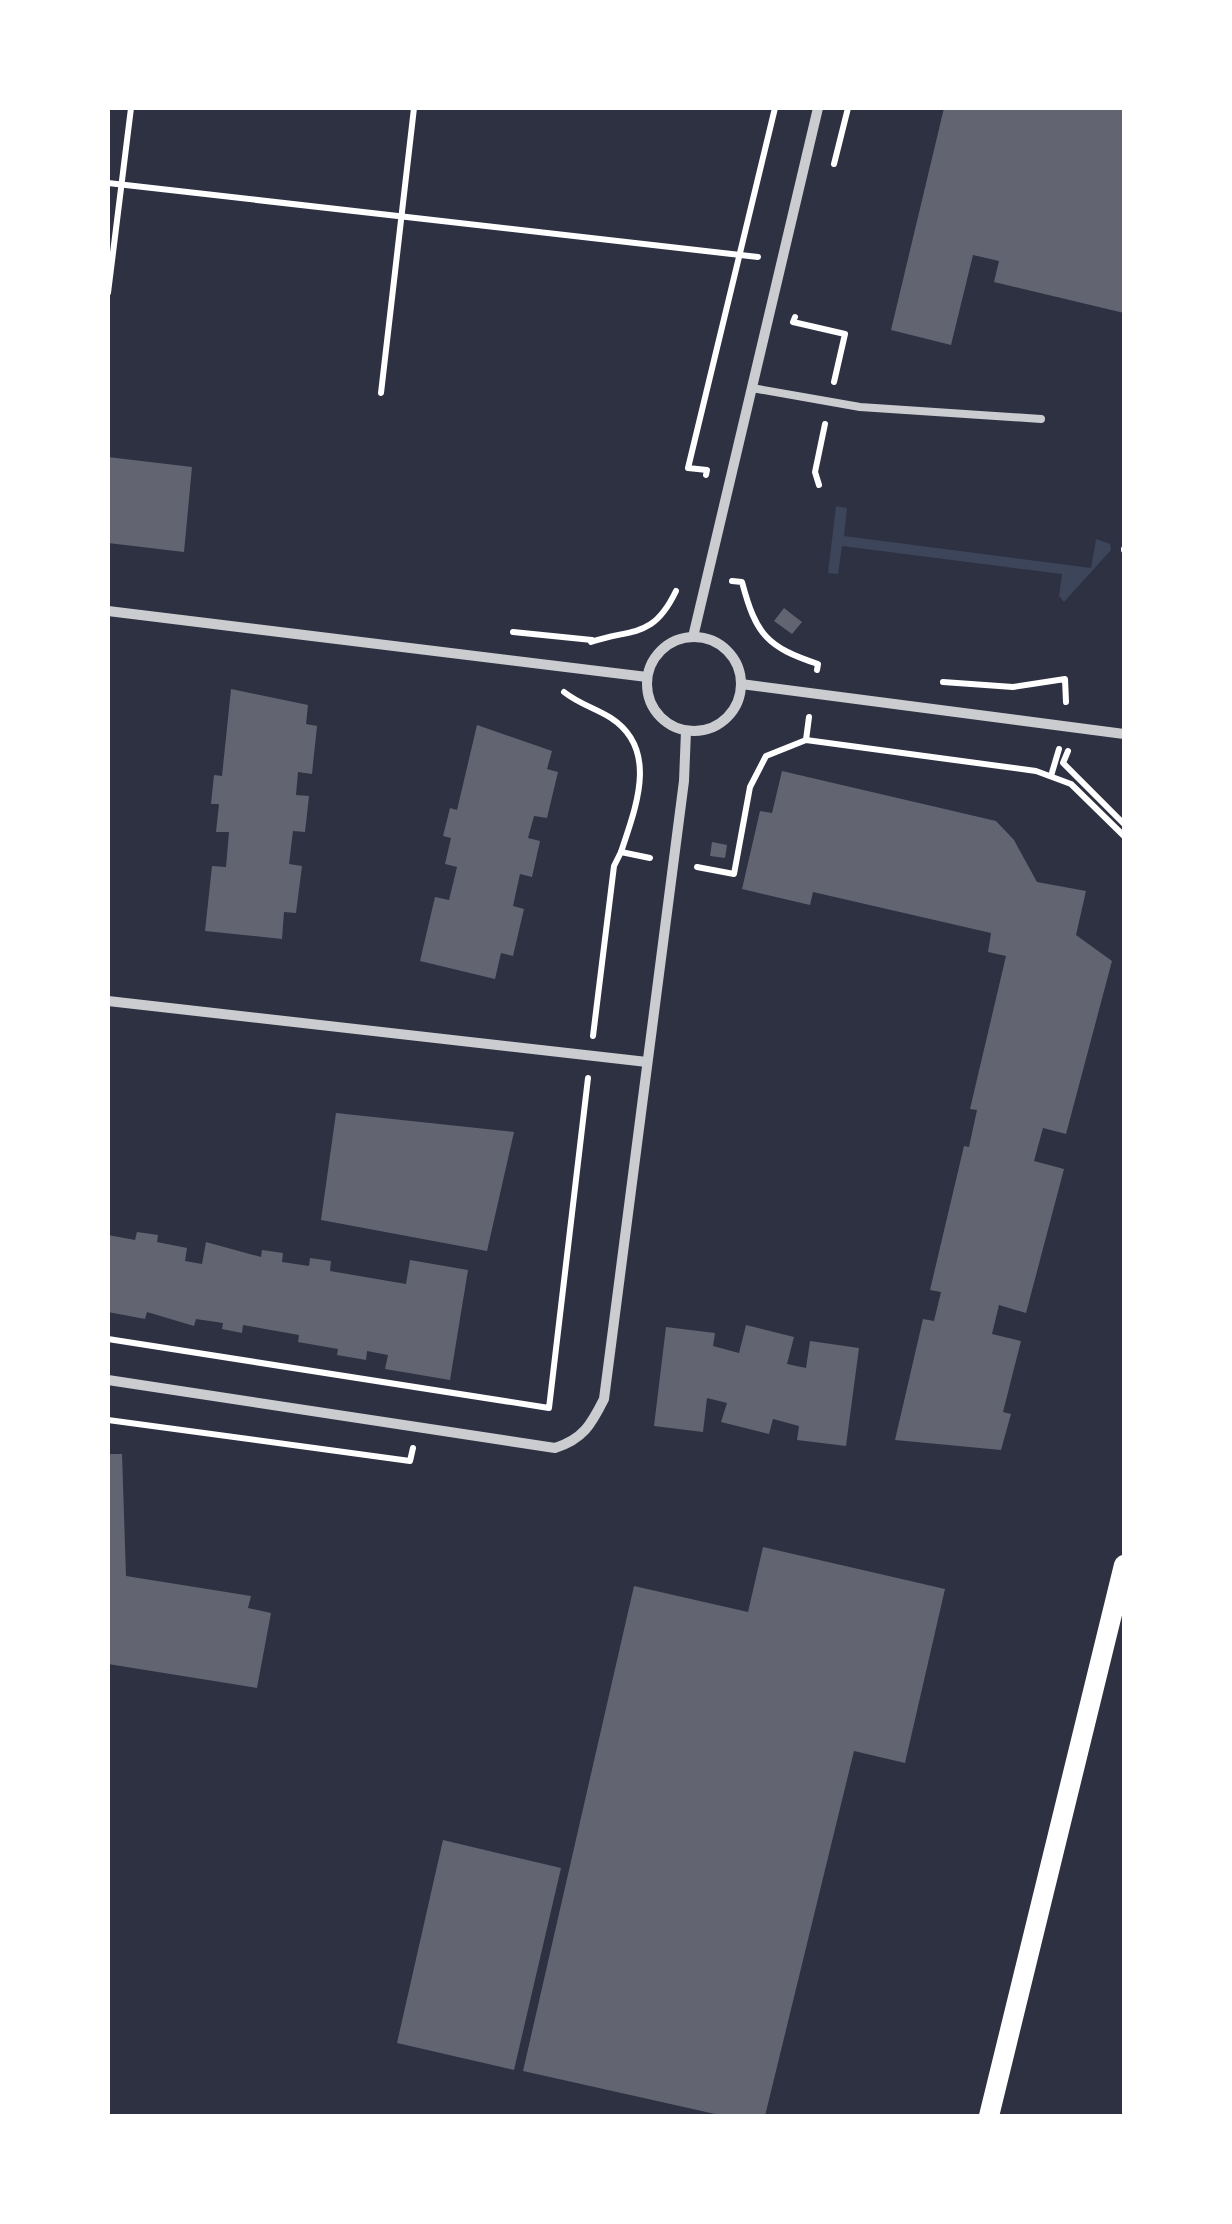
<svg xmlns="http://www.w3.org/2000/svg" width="1232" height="2224" viewBox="0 0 1232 2224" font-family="Lora,serif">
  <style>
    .green { fill: #3c4559 }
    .building { fill: #626471 }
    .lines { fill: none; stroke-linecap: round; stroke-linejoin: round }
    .path { stroke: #fff; stroke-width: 6 }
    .service { stroke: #caccd0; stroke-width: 8 }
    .minor { stroke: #caccd0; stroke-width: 10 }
    .secondary { stroke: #fff; stroke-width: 20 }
  </style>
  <rect width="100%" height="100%" fill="#2d3142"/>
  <!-- green -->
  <polygon class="green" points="836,506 847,508 844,536 1091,568 1096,539 1110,544 1111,550 1064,602 1059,596 1062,574 842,546 838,574 828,573"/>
  <!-- building -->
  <g class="building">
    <polygon points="944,108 1124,108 1124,313 994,282 999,261 973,255 951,345 891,330"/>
    <polygon points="108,457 192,467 184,552 108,543"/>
    <polygon points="784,608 802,622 792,634 774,621"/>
    <polygon points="231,689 308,705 306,724 317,726 312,774 298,772 296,795 309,796 305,832 293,831 289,864 302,866 296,913 284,912 282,939 205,931 212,866 226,867 229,832 216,832 219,804 211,804 214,775 222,776"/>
    <polygon points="477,725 552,751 547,769 558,772 547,818 534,816 528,838 540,841 532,877 520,874 513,906 524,909 513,956 501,953 495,979 420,961 435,897 449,900 457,867 445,864 451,838 443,836 450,808 457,810"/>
    <polygon points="782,771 996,821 1014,840 1037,882 1086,891 1076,935 1112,961 1066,1134 1043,1128 1034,1161 1064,1169 1026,1313 999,1305 992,1334 1021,1341 1003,1412 1011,1414 1001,1450 895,1440 923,1319 934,1321 941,1292 930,1290 964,1146 969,1147 977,1110 970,1109 1006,956 988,952 991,933 813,892 810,905 742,889 760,811 772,813"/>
    <polygon points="712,842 727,845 725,858 710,856"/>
    <polygon points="336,1113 514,1132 487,1251 321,1220"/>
    <polygon points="137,1232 158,1235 157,1242 187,1248 185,1261 202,1264 206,1242 261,1257 262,1250 283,1253 282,1262 309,1266 310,1258 331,1261 330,1271 406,1284 410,1260 468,1270 450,1380 385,1369 388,1355 367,1351 366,1360 337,1355 338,1349 298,1342 299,1335 243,1325 242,1333 222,1329 223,1323 196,1319 194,1326 147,1312 145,1319 108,1312 108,1235 135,1240"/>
    <polygon points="746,1325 794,1337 787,1364 806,1368 810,1341 859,1348 846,1446 797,1440 799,1426 773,1419 769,1434 721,1422 727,1403 707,1398 703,1432 654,1426 666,1327 715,1333 713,1346 739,1353"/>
    <polygon points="108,1454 122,1454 126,1576 251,1596 248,1608 271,1613 257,1688 108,1664"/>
    <polygon points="763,1547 945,1589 905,1763 854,1751 765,2116 724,2116 523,2071 634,1586 748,1612"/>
    <polygon points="443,1840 561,1868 514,2070 397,2043"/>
  </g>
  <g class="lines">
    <!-- path -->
    <g class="path">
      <polyline points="834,164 848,108"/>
      <polyline points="108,183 758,257"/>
      <polyline points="108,293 131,108"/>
      <polyline points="795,317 793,322 845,334 834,382"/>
      <polyline points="381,393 414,108"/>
      <polyline points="706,475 707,470 688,468 775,108"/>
      <polyline points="819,485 815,472 825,424"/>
      <polyline points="1124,549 1124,550"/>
      <path d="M732 581 742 582C756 635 767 647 818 664L817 670"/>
      <polyline points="513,632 592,640"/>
      <path d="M591 642C633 628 653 639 676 591"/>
      <polyline points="943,682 1013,687 1065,679 1066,702"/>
      <path d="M564 692C579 704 595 708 611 718 660 750 635 809 621 852L650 858"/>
      <polyline points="806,740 809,717"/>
      <polyline points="1068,751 1063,763 1124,824"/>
      <polyline points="1051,776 1059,749"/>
      <polyline points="697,867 734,874 750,787 766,756 806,740 1036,771 1071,784 1124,836"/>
      <polyline points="593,1036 614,866 621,852"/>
      <polyline points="108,1339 549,1408 588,1078"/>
      <polyline points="108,1420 410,1461 413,1448"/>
    </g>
    <!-- service -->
    <polyline class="service" points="752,388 860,407 1041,419"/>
    <!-- minor -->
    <g class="minor">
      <polyline points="108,611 647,677"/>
      <circle cx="694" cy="684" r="47"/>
      <polyline points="693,637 818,108"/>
      <polyline points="741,684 1124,734"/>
      <polyline points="108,1001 647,1062"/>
      <path d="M108 1380 555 1448C583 1439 591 1425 604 1399L684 781 686 731"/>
    </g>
    <!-- secondary -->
    <polyline class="secondary" points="989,2116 1124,1565"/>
  </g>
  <!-- border -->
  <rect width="1232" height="2224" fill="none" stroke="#ffffff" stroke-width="220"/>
</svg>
